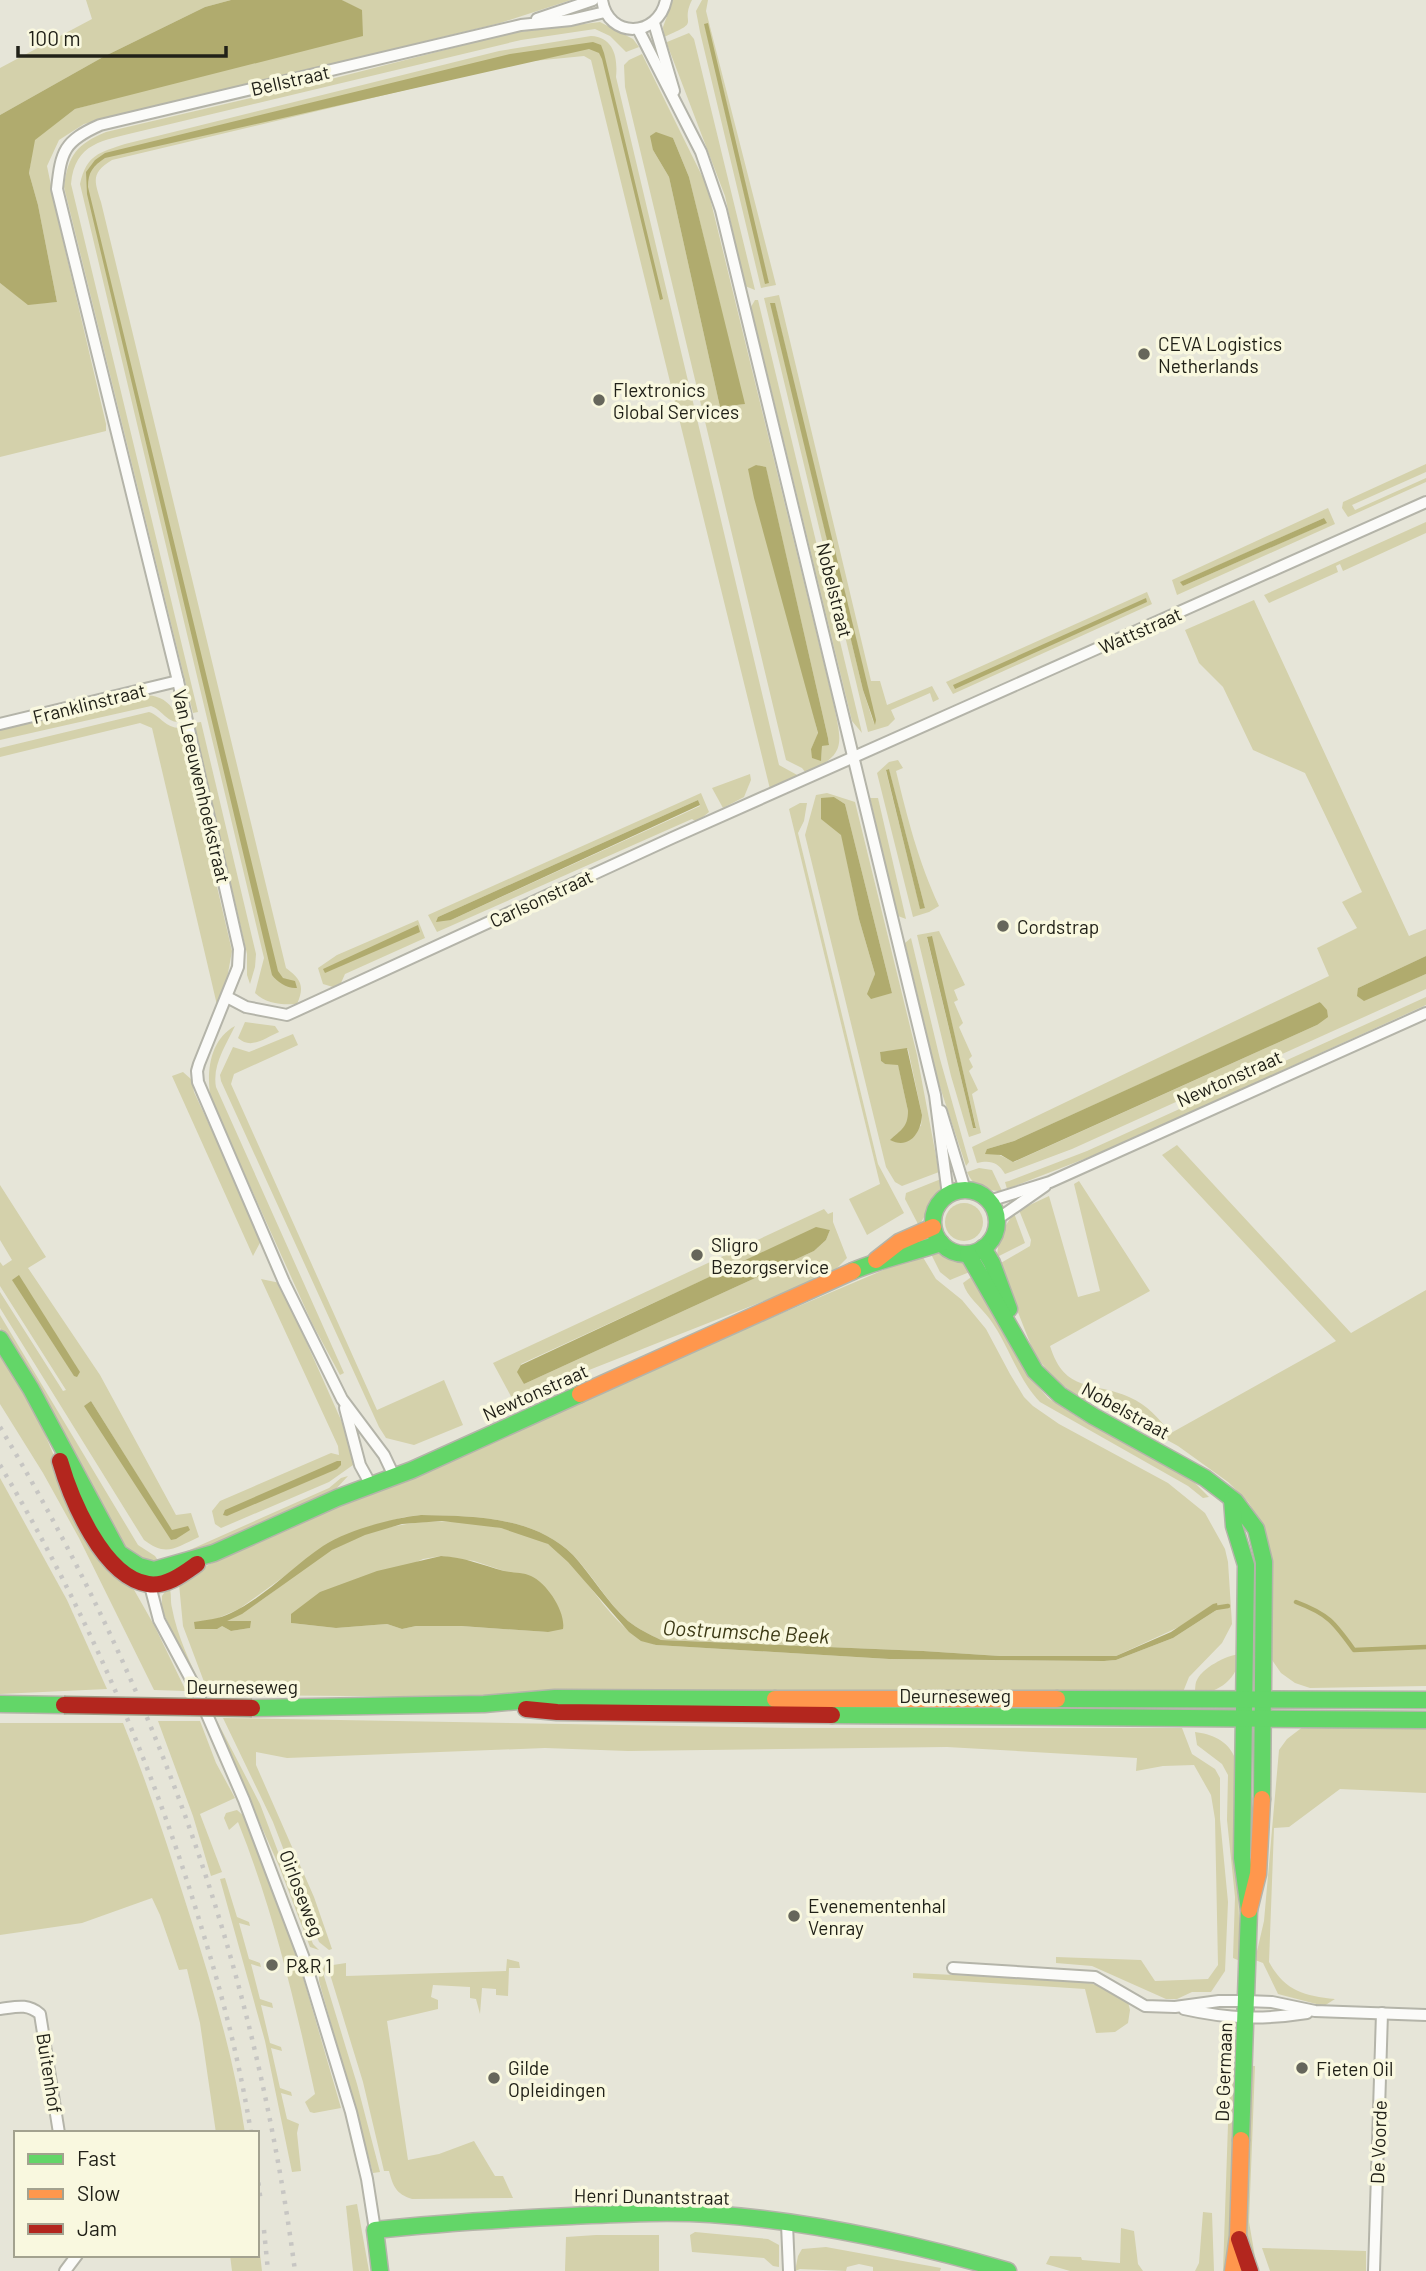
<svg xmlns="http://www.w3.org/2000/svg" width="1426" height="2271" viewBox="0 0 1426 2271" font-family="Barlow,sans-serif">
  <style>
    .green { fill: #d4d1ab; fill-rule: evenodd }
    .water { fill: #b0ab6e }
    .lines { fill: none; stroke-linecap: round; stroke-linejoin: round }
    .stream { stroke: #b0ab6e; stroke-width: 4.5 }
    .street-casing { stroke: #b4b4a9; stroke-width: 14 }
    .fast-casing { stroke: #b4b4a9; stroke-width: 19 }
    .slow-casing { stroke: #b4b4a9; stroke-width: 19 }
    .jam-casing { stroke: #b4b4a9; stroke-width: 19 }
    .street { stroke: #fbfbf9; stroke-width: 10 }
    .fast { stroke: #63d668; stroke-width: 16 }
    .slow { stroke: #ff974d; stroke-width: 16 }
    .jam { stroke: #b3261e; stroke-width: 16 }
    .rail { stroke: #c7c6c3; stroke-width: 4.5; stroke-dasharray: 3.5 7; stroke-linecap: butt }
    .jam-bridge-casing { stroke: #9c9b84; stroke-width: 19; stroke-linecap: butt }
    .jam-bridge { stroke: #b3261e; stroke-width: 16 }
    .poi-dot { fill: #66665b; stroke: #f9f8df; stroke-width: 2.5 }
    .labels { text-anchor: middle; dominant-baseline: central; stroke-width: 7; stroke-linejoin: round; paint-order: stroke }
    .street-label { font-size: 19px; fill: #212118; stroke: #f9f8df }
    .poi-label { font-size: 19px; fill: #212118; stroke: #f9f8df; text-anchor: start }
    .water-label { font-size: 21px; font-style: italic; fill: #3b3814; stroke: #f9f8df }
  </style>
  <rect width="100%" height="100%" fill="#e6e5d8"/>
  <!-- green -->
  <g class="green">
    <polygon points="86,0 231,0 205,7 103,57 0,115 0,68 92,19"/>
    <polygon points="342,0 571,0 500,23 84,124 59,140 47,166 59,224 106,424 106,431 0,457 0,283 28,304 57,302 38,205 29,173 34,140 75,109 134,93 362,11"/>
    <path d="M673 0H692C679 26 704 20 664 37L663 27Z"/>
    <polygon points="702,0 708,0 706,11 776,285 761,288 700,32 696,11"/>
    <path d="M600 22 633 39 639 47 626 52 610 36 595 29 521 40 137 132C103 141 75 142 71 184L198 712 193 713 64 187C68 155 77 144 106 132L335 78 511 33Z"/>
    <polygon points="689,33 694,39 755,290 745,286 725,196 667,44 667,42"/>
    <path d="M591 36C614 37 618 58 616 77L779 765 799 776 770 789 591 60 584 56 523 62 112 160C91 173 94 180 101 202L286 968C301 979 305 986 297 1004 282 1005 266 1004 255 993L264 958 80 184C87 154 99 153 125 144L499 51Z"/>
    <path d="M642 54 707 186 833 701C841 742 849 754 806 773L802 768 786 760 625 87 624 65 629 60ZM673 138 689 177 744 404 720 407 669 177 653 150ZM756 465 766 468 828 738 829 744 822 746 821 760 811 749 818 734Z"/>
    <path d="M779 295 871 681H880L887 705 932 686 939 699 933 702 930 693 891 710 895 719 888 726 868 732 764 298ZM771 303 775 304 874 724 863 690Z"/>
    <polygon points="755,300 758,300 862,733 852,721 751,307"/>
    <polygon points="1426,464 1426,472 1352,505 1355,510 1426,478 1426,482 1348,517 1342,508 1343,502"/>
    <path d="M1328 508 1335 524 1177 595 1172 580ZM1324 518 1326 523 1183 586 1181 582Z"/>
    <polygon points="1426,522 1426,533 1343,571 1340,564 1336,566 1338,572 1269,603 1264,595"/>
    <polygon points="1147,592 1152,604 953,694 946,682"/>
    <path d="M1254 600 1409 936 1426 929V956L1358 988 1364 1000 1426 974V989L1072 1149 1005 1174C998 1162 990 1160 977 1163L972 1147 1329 976 1317 948 1357 928 1342 902 1362 892 1305 773 1253 750 1223 687 1199 663 1185 630ZM1321 1002 1317 1025 1014 1162 987 1149 1014 1141Z"/>
    <path d="M142 695C162 695 173 703 178 722 167 722 161 709 151 706L0 740V730Z"/>
    <path d="M149 712C161 716 165 728 180 728L232 951 226 984 217 1005 152 728 140 723 0 757V748Z"/>
    <polygon points="201,722 256,954 255,967 250,984 247,975 247,954 194,723"/>
    <path d="M898 760 903 768 896 771C908 820 918 860 939 906L929 912 913 917 877 773 889 762ZM888 769 889 770 925 908H920L886 771Z"/>
    <polygon points="750,774 751,780 744,797 723,808 712,788"/>
    <path d="M701 793 709 812 697 822 692 819 437 932 428 915ZM698 800 700 806 451 920 438 917Z"/>
    <path d="M827 793 855 802 917 1055 939 1172 902 1186 895 1182 886 1167 805 835 816 795ZM834 797 845 804 892 993 868 994 875 974 859 919ZM908 1049 922 1115 921 1126 894 1136 901 1133 908 1119V1111L898 1064H885L881 1061 880 1052Z"/>
    <polygon points="870,798 878,798 906,919 898,916"/>
    <polygon points="800,803 807,803 804,821 798,833 878,1164 904,1213 867,1235 849,1199 880,1184 789,809"/>
    <polygon points="418,920 425,938 345,974 341,983 333,987 323,984 318,968 337,955"/>
    <path d="M939 931 965 985 954 990 958 1000 954 1002 963 1023 959 1027 972 1056 969 1059 973 1067 969 1071 978 1090 972 1094 981 1133 969 1137 951 1076 917 935ZM931 936 976 1127 973 1128 927 938Z"/>
    <polygon points="911,938 940,1059 969,1162 966,1166 939,1084 905,943"/>
    <polygon points="1426,997 1426,1005 1110,1149 1007,1189 1005,1182 1009,1181 1087,1151"/>
    <path d="M245 1022 275 1026 279 1032C265 1038 251 1050 238 1038Z"/>
    <path d="M235 1026C226 1045 212 1065 216 1087L344 1373 340 1375 312 1323 211 1100C206 1074 209 1040 235 1026Z"/>
    <polygon points="293,1034 298,1045 234,1074 231,1084 377,1410 444,1380 463,1425 414,1445 386,1438 379,1427 221,1081 220,1075 233,1047 249,1052"/>
    <polygon points="183,1072 192,1080 194,1092 262,1239 253,1256 172,1076"/>
    <path d="M1177 1145 1351 1333 1426 1290V1686L1310 1688 1295 1683 1281 1673 1272 1660 1269 1650 1262 1526 1249 1503 1228 1482 1178 1446 1103 1405 1080 1398 1052 1377 1034 1353 999 1264 1030 1246 1031 1240 1019 1210 1049 1196 1078 1297 1100 1291 1074 1184 1079 1181 1150 1291 1050 1346C1065 1394 1094 1381 1129 1397 1148 1405 1158 1418 1171 1433L1336 1341 1162 1155Z"/>
    <path d="M979 1168 992 1170 1002 1191C985 1191 974 1188 967 1172Z"/>
    <polygon points="941,1179 941,1187 919,1226 905,1199 906,1193"/>
    <path d="M0 1185 46 1257 28 1268 100 1375 176 1515 191 1513 199 1537C175 1548 166 1557 144 1540L0 1308V1292L63 1391 66 1390 0 1286V1262L3 1266 12 1260 0 1240ZM91 1401 172 1531 171 1539 85 1406Z"/>
    <circle cx="964" cy="1222" r="19"/>
    <path d="M824 1209 828 1214 833 1212V1222L847 1258 830 1275 513 1400 493 1363ZM816 1228 830 1230 826 1240 814 1251 524 1384 521 1364Z"/>
    <path d="M1014 1213 1025 1243 997 1257C998 1239 1003 1228 1014 1213Z"/>
    <polygon points="935,1251 963,1261 972,1271 950,1280 940,1272 930,1252"/>
    <path d="M921 1254 936 1279 962 1300 986 1329 1010 1374 1024 1397 1033 1406 1059 1424 1168 1483 1205 1513 1225 1549 1228 1562 1232 1624 1222 1643 1189 1677 1183 1692 474 1697 209 1695 183 1626 179 1584 208 1565 283 1530 363 1496 419 1476 710 1344ZM421 1515C473 1516 534 1516 573 1555 593 1576 607 1602 628 1621 638 1629 649 1634 661 1640L923 1651 1000 1656H1116L1218 1609 1173 1638 1116 1660 1104 1661 889 1659 656 1645C647 1641 636 1637 628 1630 598 1605 581 1566 548 1544 538 1537 524 1535 513 1531 454 1515 385 1518 331 1550 294 1571 265 1604 225 1621H250V1628L231 1631 222 1626 194 1623 216 1619 239 1609 336 1539 371 1526 405 1517ZM441 1556 474 1561 504 1571 548 1632 460 1626H416L402 1629 387 1624 336 1628 291 1623 423 1559Z"/>
    <path d="M974 1275 1028 1375 1048 1398 1082 1420 1189 1477 1209 1497 1203 1498 1188 1486 1040 1402C1017 1378 1009 1345 989 1318 980 1306 967 1297 963 1283Z"/>
    <polygon points="261,1279 280,1283 353,1447 353,1465 329,1482 221,1528 215,1524 212,1511 220,1501 331,1453 339,1455 338,1446"/>
    <polygon points="0,1315 138,1545 155,1556 161,1565 139,1560 114,1537 44,1397 0,1328"/>
    <polygon points="0,1353 36,1413 81,1520 117,1577 133,1588 154,1625 186,1691 154,1690 79,1538 43,1473 0,1404"/>
    <polygon points="348,1476 335,1490 169,1563 167,1560 329,1488 341,1478"/>
    <polygon points="0,1478 67,1600 107,1689 0,1694"/>
    <path d="M169 1586C172 1594 170 1600 172 1608 177 1636 191 1664 203 1691H200L162 1610V1596Z"/>
    <path d="M1240 1654C1238 1679 1220 1692 1195 1695 1195 1691 1195 1686 1196 1682 1201 1668 1227 1655 1240 1654Z"/>
    <polygon points="223,1718 795,1728 1182,1728 1192,1754 1215,1769 1220,1778 1220,1819 1228,1902 1225,1971 1211,1992 1192,1992 1177,1999 1166,1999 1092,1966 1056,1963 1056,1957 1141,1960 1155,1981 1208,1979 1218,1965 1215,1819 1211,1795 1194,1765 1163,1766 1136,1771 1137,1758 947,1747 628,1751 545,1748 287,1758 256,1752 256,1765 314,1897 332,1949 329,1950 319,1942 273,1822"/>
    <polygon points="158,1721 200,1721 216,1763 235,1798 200,1814 222,1872 211,1876 193,1816"/>
    <polygon points="217,1721 260,1804 313,1944 319,1950 310,1947 279,1866 215,1722"/>
    <path d="M0 1723H123C148 1785 168 1847 188 1910 211 1982 234 2057 245 2133H216L200 2023 187 1969 179 1970 160 1915 152 1898 82 1923 0 1935Z"/>
    <path d="M1304 1726H1426V1793L1340 1789 1289 1827 1274 1828 1269 1962C1285 1991 1304 1996 1335 1999L1324 2006 1278 1994 1263 1963 1255 1960 1264 1921 1279 1750 1287 1739Z"/>
    <path d="M1195 1732C1211 1734 1227 1740 1234 1756 1242 1772 1236 1826 1237 1847 1237 1885 1240 1923 1240 1961L1233 1958 1235 1897 1227 1820 1228 1775 1222 1764 1197 1745Z"/>
    <path d="M237 1810 245 1817 292 1939 341 2108 314 2113 310 2112 305 2102 315 2094C295 2002 273 1909 238 1822L229 1830 224 1818 226 1813Z"/>
    <polygon points="225,1878 237,1917 249,1922 250,1926 239,1923 249,1959 260,1963 261,1967 251,1964 260,1999 272,2003 273,2008 261,2005 270,2043 281,2047 282,2051 271,2048 280,2088 291,2092 292,2096 281,2093 287,2119 299,2124 297,2133 301,2171 292,2172 265,2041 220,1879"/>
    <path d="M507 1959 519 1962 520 1968H509L508 1996 496 1995V1989L482 1988 480 2014 476 1999 470 1998V1987L433 1985 431 1997 438 2000V2009L387 2021 408 2160 439 2154 474 2141 495 2176H503L513 2198 412 2199C396 2194 393 2186 389 2171H384L363 2082 329 1971 333 1965 346 1963V1976L506 1971Z"/>
    <polygon points="326,1963 324,1976 357,2084 380,2172 373,2173 319,1981 319,1976"/>
    <polygon points="913,1973 1082,1981 1103,1987 1128,2002 1130,2010 1128,2023 1115,2032 1096,2033 1085,1989 913,1978"/>
    <polygon points="1230,2065 1236,2065 1229,2271 1223,2271"/>
    <polygon points="1251,2066 1255,2066 1249,2222 1257,2268 1247,2239 1246,2222"/>
    <polygon points="357,2204 369,2271 353,2271 346,2206"/>
    <polygon points="1203,2212 1212,2213 1214,2271 1195,2271 1199,2263"/>
    <polygon points="257,2228 262,2271 232,2271 230,2255 257,2255"/>
    <polygon points="1121,2228 1134,2231 1138,2264 1143,2271 1070,2271 1046,2264 1050,2256 1081,2257 1082,2260 1120,2263"/>
    <polygon points="695,2232 768,2239 779,2245 779,2267 773,2266 764,2258 692,2252 690,2235"/>
    <polygon points="596,2235 659,2235 659,2271 565,2271 566,2237"/>
    <polygon points="826,2247 941,2268 940,2271 873,2271 873,2267 859,2264 847,2267 846,2271 800,2269 795,2271 798,2256 802,2249"/>
    <polygon points="1262,2248 1366,2251 1366,2271 1270,2271"/>
  </g>
  <!-- water -->
  <g class="water">
    <polygon points="231,0 342,0 362,10 363,36 75,109 35,140 29,173 38,205 57,302 28,305 0,283 0,115 103,57 205,7"/>
    <polygon points="708,23 769,283 765,284 704,24"/>
    <path d="M593 42 601 45 604 53 663 299 660 300 602 59 599 53 589 49 105 158C93 166 88 172 88 187L278 971 283 978 295 981 297 988C288 989 277 982 272 975L87 194 86 172 95 160 105 153 510 54Z"/>
    <polygon points="656,132 673,138 689,177 745,404 720,407 669,177 653,150 650,136"/>
    <polygon points="770,303 775,303 876,720 875,725 863,690"/>
    <polygon points="756,465 766,467 828,738 829,745 822,746 821,761 812,758 811,749 818,733 754,498 748,469"/>
    <polygon points="1324,518 1327,523 1183,586 1180,582"/>
    <polygon points="1146,598 1147,602 955,689 953,685"/>
    <polygon points="889,769 925,908 920,909 886,770"/>
    <polygon points="834,797 845,804 892,993 871,999 867,994 875,974 859,919 841,835 821,819 821,798"/>
    <polygon points="698,800 700,805 451,920 436,922 438,917"/>
    <polygon points="418,925 420,932 325,973 323,969"/>
    <polygon points="932,936 976,1128 973,1128 927,937"/>
    <polygon points="1426,956 1426,974 1364,1001 1357,996 1358,988"/>
    <polygon points="1320,1002 1327,1010 1328,1017 1317,1025 1013,1162 1001,1155 985,1154 987,1149 1014,1141"/>
    <path d="M907 1048 922 1115C921 1133 909 1150 890 1140 901 1130 908 1127 908 1111L898 1065 885 1064 881 1061 880 1052Z"/>
    <polygon points="816,1227 830,1230 826,1240 814,1251 524,1384 517,1372 521,1365"/>
    <polygon points="19,1275 80,1372 77,1377 74,1376 12,1280"/>
    <polygon points="91,1401 172,1530 188,1526 190,1530 176,1539 171,1540 84,1406"/>
    <polygon points="337,1461 341,1461 341,1465 337,1469 227,1516 223,1515 225,1510"/>
    <path d="M421 1515C473 1516 534 1516 573 1555 592 1576 607 1602 628 1621 638 1629 649 1634 661 1640L923 1651 1000 1656H1116L1171 1632 1213 1604 1217 1603 1218 1609 1173 1638 1116 1660 1104 1661 889 1659 656 1645 641 1641 629 1632 568 1562 548 1544 501 1528 442 1521 402 1524 365 1535 332 1550 242 1614 227 1621H251L250 1628 231 1631 222 1626 217 1629H195L194 1622C207 1620 219 1619 231 1613 265 1597 292 1567 323 1546 348 1530 392 1518 421 1515Z"/>
    <path d="M441 1556C464 1557 482 1565 504 1571 512 1573 523 1572 531 1576 547 1583 566 1612 563 1629L548 1632 461 1626H416L402 1629 387 1624 336 1628 291 1623V1614L320 1592 377 1571Z"/>
  </g>
  <g class="lines">
    <!-- stream -->
    <g class="stream">
      <path d="M1296 1602C1328 1614 1334 1622 1354 1650L1426 1647"/>
      <polyline points="1215,1608 1228,1606"/>
    </g>
    <defs>
      <g id="street">
        <path d="M602 0C608 39 658 38 666 0"/>
        <polyline points="537,19 593,0"/>
        <polyline points="654,23 674,91"/>
        <polyline points="638,29 701,152 721,210 935,1095 948,1195"/>
        <polyline points="0,724 178,681"/>
        <polyline points="227,997 246,1007 287,1015 672,838 1426,502"/>
        <polyline points="941,1111 965,1190"/>
        <polyline points="989,1201 1050,1182 1426,1013"/>
        <polyline points="996,1220 1045,1186"/>
        <polyline points="345,1408 360,1465 371,1485"/>
        <path d="M394 1476 384 1455 342 1399 284 1282 198 1082 197 1071 199 1064 238 967 239 949 178 681 57 189C61 151 64 141 100 125L521 25 571 20 605 12"/>
        <polyline points="148,1578 159,1620 195,1687 244,1800 305,1961 351,2112 367,2179 375,2230"/>
        <polyline points="953,1968 1095,1977 1145,2006 1175,2007 1219,2001 1246,2001 1272,2002 1315,2011 1426,2015"/>
        <path d="M0 2009C16 2007 27 2003 40 2014L59 2133"/>
        <path d="M1184 2009C1229 2019 1262 2020 1307 2013"/>
        <polyline points="787,2224 789,2271"/>
        <polyline points="65,2271 77,2255"/>
        <polyline points="1374,2271 1382,2013"/>
      </g>
      <g id="fast">
        <circle cx="965" cy="1222" r="32"/>
        <polyline points="983,1248 992,1263 1009,1309"/>
        <polyline points="968,1254 1035,1371 1060,1395 1093,1416 1205,1478 1235,1501 1256,1529 1264,1562 1262,1799"/>
        <path d="M853 1271C881 1259 912 1253 941 1243"/>
        <polyline points="0,1339 31,1389 119,1553 139,1566 154,1570 214,1553 337,1498 412,1470 580,1394"/>
        <polyline points="1232,1500 1234,1526 1246,1565 1242,1858 1249,1910 1241,2140"/>
        <polyline points="1057,1699 1426,1700"/>
        <polyline points="0,1704 64,1705"/>
        <polyline points="252,1708 484,1704 555,1698 775,1699"/>
        <polyline points="832,1715 1426,1720"/>
        <path d="M380 2271 375 2230C440 2223 506 2219 572 2216 618 2214 664 2211 710 2214 812 2221 911 2243 1008 2271"/>
      </g>
      <g id="slow">
        <polyline points="876,1260 899,1242 933,1227"/>
        <polyline points="580,1394 853,1271"/>
        <polyline points="775,1699 1057,1699"/>
        <polyline points="1249,1910 1258,1874 1262,1799"/>
        <polyline points="1233,2271 1238,2236 1241,2140"/>
      </g>
      <g id="jam">
        <path d="M60 1461C71 1499 103 1577 148 1584 166 1587 183 1574 197 1564"/>
        <polyline points="526,1709 557,1712 832,1715"/>
        <polyline points="1239,2239 1250,2271"/>
      </g>
    </defs>
    <!-- street casing -->
    <use href="#street" class="street-casing"/>
    <!-- fast casing -->
    <use href="#fast" class="fast-casing"/>
    <!-- slow casing -->
    <use href="#slow" class="slow-casing"/>
    <!-- jam casing -->
    <use href="#jam" class="jam-casing"/>
    <!-- street -->
    <use href="#street" class="street"/>
    <!-- fast -->
    <use href="#fast" class="fast"/>
    <!-- slow -->
    <use href="#slow" class="slow"/>
    <!-- jam -->
    <use href="#jam" class="jam"/>
    <!-- rail -->
    <g class="rail">
      <path d="M0 1427C157 1690 255 1966 295 2271"/>
      <path d="M0 1465C86 1610 153 1765 201 1926 222 1994 240 2063 251 2133"/>
      <polyline points="257,2172 261,2203"/>
      <polyline points="264,2230 268,2271"/>
    </g>
    <defs>
      <polyline id="jam-bridge" points="64,1705 252,1708"/>
    </defs>
    <!-- jam-bridge casing -->
    <use href="#jam-bridge" class="jam-bridge-casing"/>
    <!-- jam-bridge -->
    <use href="#jam-bridge" class="jam-bridge"/>
  </g>
  <!-- markers -->
  <g class="poi-dot">
    <circle cx="1144" cy="354" r="7"/>
    <circle cx="599" cy="400" r="7"/>
    <circle cx="1003" cy="926" r="7"/>
    <circle cx="697" cy="1255" r="7"/>
    <circle cx="794" cy="1916" r="7"/>
    <circle cx="272" cy="1965" r="7"/>
    <circle cx="1302" cy="2068" r="7"/>
    <circle cx="494" cy="2078" r="7"/>
  </g>
  <g class="labels">
    <!-- street labels -->
    <g class="street-label">
      <text transform="translate(290 80) rotate(-13)">Bellstraat</text>
      <text transform="translate(835 590) rotate(76)">Nobelstraat</text>
      <text transform="translate(1140 630) rotate(-24)">Wattstraat</text>
      <text transform="translate(89 703) rotate(-14)">Franklinstraat</text>
      <text transform="translate(202 786) rotate(77)">Van Leeuwenhoekstraat</text>
      <text transform="translate(541 898) rotate(-25)">Carlsonstraat</text>
      <text transform="translate(1229 1078) rotate(-24)">Newtonstraat</text>
      <text transform="translate(535 1392) rotate(-24)">Newtonstraat</text>
      <text transform="translate(1126 1410) rotate(29)">Nobelstraat</text>
      <text x="242" y="1686">Deurneseweg</text>
      <text x="955" y="1695">Deurneseweg</text>
      <text transform="translate(302 1893) rotate(69)">Oirloseweg</text>
      <text transform="translate(1223 2072) rotate(-88)">De Germaan</text>
      <text transform="translate(50 2073) rotate(81)">Buitenhof</text>
      <text transform="translate(1378 2142) rotate(-88)">De Voorde</text>
      <text transform="translate(652 2196) rotate(1)">Henri Dunantstraat</text>
    </g>
    <!-- poi labels -->
    <g class="poi-label">
      <text x="1158" y="343">CEVA Logistics<tspan x="1158" dy="22">Netherlands</tspan></text>
      <text x="613" y="389">Flextronics<tspan x="613" dy="22">Global Services</tspan></text>
      <text x="1017" y="926">Cordstrap</text>
      <text x="711" y="1244">Sligro<tspan x="711" dy="22">Bezorgservice</tspan></text>
      <text x="808" y="1905">Evenementenhal<tspan x="808" dy="22">Venray</tspan></text>
      <text x="286" y="1965">P&amp;R 1</text>
      <text x="508" y="2067">Gilde<tspan x="508" dy="22">Opleidingen</tspan></text>
      <text x="1316" y="2068">Fieten Oil</text>
    </g>
    <!-- water labels -->
    <g class="water-label">
      <text transform="translate(746 1631) rotate(3)">Oostrumsche Beek</text>
    </g>
  </g>
  <!-- legend -->
  <rect x="14" y="2131" width="245" height="126" fill="#f9f8df" stroke="#a3a28f" stroke-width="2"/>
  <rect x="28" y="2154" width="35" height="10" fill="#63d668" stroke="#a3a28f" stroke-width="2"/>
  <text x="77" y="2166" font-size="21" fill="#212118">Fast</text>
  <rect x="28" y="2189" width="35" height="10" fill="#ff974d" stroke="#a3a28f" stroke-width="2"/>
  <text x="77" y="2201" font-size="21" fill="#212118">Slow</text>
  <rect x="28" y="2224" width="35" height="10" fill="#b3261e" stroke="#a3a28f" stroke-width="2"/>
  <text x="77" y="2236" font-size="21" fill="#212118">Jam</text>
  <!-- scale -->
  <path d="M18 46v10h208v-10" fill="none" stroke="#212118" stroke-width="3.5"/>
  <text x="28" y="46" font-size="21" fill="#212118" stroke="#f9f8df" stroke-width="5" paint-order="stroke">100 m</text>
</svg>
